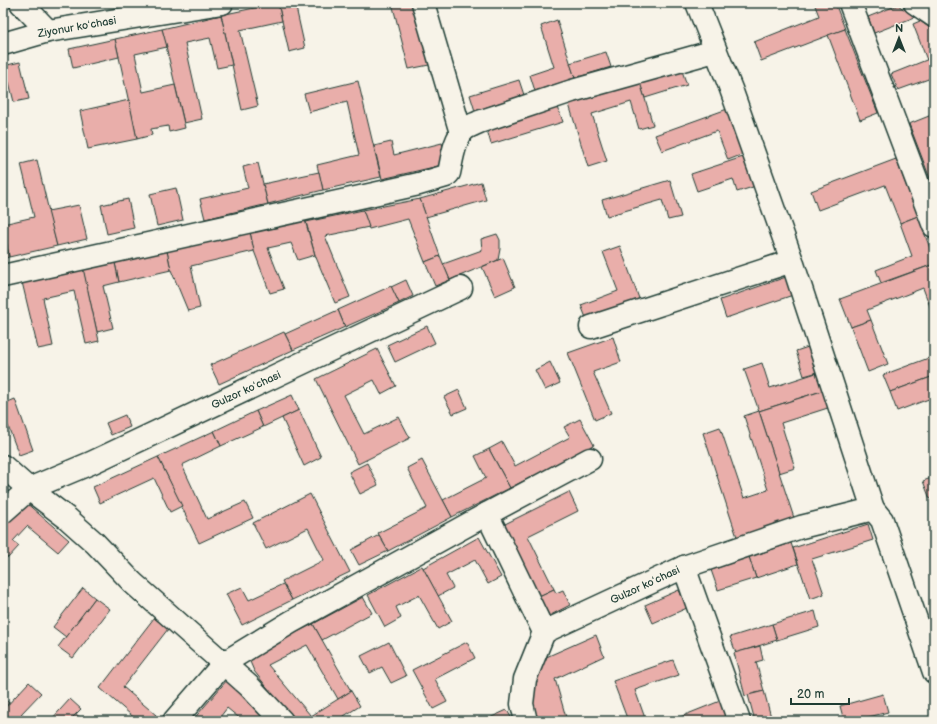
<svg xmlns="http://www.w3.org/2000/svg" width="937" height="724" viewBox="0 0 937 724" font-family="'Balsamiq Sans',sans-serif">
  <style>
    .building { fill: #e9aeaa; stroke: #1f3d34 }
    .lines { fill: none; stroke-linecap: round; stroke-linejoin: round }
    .minor-casing { stroke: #1f3d34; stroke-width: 25 }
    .minor { stroke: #f7f3e8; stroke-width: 22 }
    .labels { text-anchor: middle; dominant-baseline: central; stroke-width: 3; stroke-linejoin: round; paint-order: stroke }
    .street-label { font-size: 11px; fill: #1f3d34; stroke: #f7f3e8 }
  </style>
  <rect width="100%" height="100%" fill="#f7f3e8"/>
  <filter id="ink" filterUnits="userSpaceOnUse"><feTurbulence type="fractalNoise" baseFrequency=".025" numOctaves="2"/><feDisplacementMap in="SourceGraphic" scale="8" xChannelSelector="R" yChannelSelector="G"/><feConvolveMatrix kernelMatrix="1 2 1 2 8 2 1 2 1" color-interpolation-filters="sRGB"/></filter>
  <g filter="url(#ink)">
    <!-- building -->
    <g class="building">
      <polygon points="278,3 295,3 305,48 289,52"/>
      <polygon points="278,3 282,21 240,30 258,106 242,110 221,15"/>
      <polygon points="365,3 379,3 366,6"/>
      <polygon points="392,3 413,3 429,65 409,69"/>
      <polygon points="814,3 835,3 845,29 761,61 754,42 819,16"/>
      <polygon points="898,5 915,17 874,33 868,17"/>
      <polygon points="221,15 232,65 217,68 210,38 185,43 202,119 184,123 162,29"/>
      <polygon points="557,20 575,78 535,91 530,75 554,67 541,26"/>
      <polygon points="920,21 934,31 934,57 927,60 913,24"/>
      <polygon points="162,29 167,47 135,54 143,92 175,85 185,128 169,132 168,126 151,129 152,135 137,139 115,39"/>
      <polygon points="845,29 878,113 860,120 828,35"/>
      <polygon points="115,39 119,57 73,68 69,49"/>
      <polygon points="606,52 611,67 575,78 570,63"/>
      <polygon points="934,57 934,77 898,90 891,74"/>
      <polygon points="20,62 29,99 14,102 9,82 3,83 3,66"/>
      <polygon points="681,68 687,85 645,98 639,81"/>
      <polygon points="639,79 653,125 639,129 631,102 592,114 607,161 588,167 568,101"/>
      <polygon points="519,80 524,95 475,111 470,95"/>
      <polygon points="358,81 381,177 323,190 317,165 359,155 347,102 309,112 304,94"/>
      <polygon points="129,100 137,139 88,149 80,111"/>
      <polygon points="557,104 563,122 491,144 486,126"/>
      <polygon points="730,108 746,153 728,160 717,131 662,151 655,135"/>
      <polygon points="934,114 934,180 931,181 909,124"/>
      <polygon points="391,142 394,155 442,143 447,164 382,179 374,146"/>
      <polygon points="746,156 756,186 737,192 733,179 697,191 691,174"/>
      <polygon points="896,159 918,216 900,223 885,185 818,210 811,191"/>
      <polygon points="37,160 57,246 9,257 3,224 34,217 21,164"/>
      <polygon points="258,163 268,204 205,219 200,199 248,188 243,167"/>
      <polygon points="319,172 323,190 268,204 263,184"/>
      <polygon points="670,180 681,217 668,220 662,200 607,216 602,200"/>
      <polygon points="934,180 934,190 931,181"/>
      <polygon points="481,182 486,200 426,217 420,199"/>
      <polygon points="176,188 183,220 157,226 150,194"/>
      <polygon points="128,199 134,228 107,234 101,205"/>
      <polygon points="420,199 440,256 425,262 408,219 369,229 363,210"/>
      <polygon points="79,205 87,239 57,246 48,211"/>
      <polygon points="363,210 369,227 325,236 350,297 335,303 315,255 306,222"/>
      <polygon points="918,216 934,259 934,264 881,283 876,270 912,256 900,223"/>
      <polygon points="305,220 315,255 298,260 291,243 268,248 284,289 270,293 254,251 250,232"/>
      <polygon points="250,232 254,251 191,266 200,308 188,311 171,270 167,251"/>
      <polygon points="497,234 500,240 500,249 498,260 450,280 443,264 482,250 481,239"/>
      <polygon points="5,235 9,257 3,259 3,236"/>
      <polygon points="620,246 641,304 588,323 581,305 618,291 603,252"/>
      <polygon points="167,251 171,270 119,282 115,263"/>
      <polygon points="440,256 450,280 435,286 425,262"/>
      <polygon points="503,258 515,287 495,296 482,267"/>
      <polygon points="115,263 119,282 103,286 113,328 97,332 83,270"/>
      <polygon points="934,264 934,317 923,288 867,310 871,320 851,327 840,299"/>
      <polygon points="83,268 99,341 86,344 74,291 43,298 53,346 38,349 22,282"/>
      <polygon points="786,277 793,295 726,318 720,300"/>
      <polygon points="406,280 413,296 399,303 391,287"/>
      <polygon points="391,286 399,303 345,327 338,310"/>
      <polygon points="338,310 345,327 293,350 285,334"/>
      <polygon points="871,320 888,364 868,372 851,327"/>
      <polygon points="427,326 435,343 395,362 387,345"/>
      <polygon points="284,332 293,350 219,384 210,365"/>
      <polygon points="613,337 621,362 593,372 611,413 595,420 568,353"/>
      <polygon points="814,345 822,371 804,376 796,351"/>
      <polygon points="377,349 396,386 381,394 374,380 344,395 364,434 399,417 410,438 358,464 316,379"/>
      <polygon points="934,356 934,376 890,392 883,375"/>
      <polygon points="550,362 560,383 545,390 535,370"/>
      <polygon points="762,363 770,388 822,371 828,389 759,411 744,369"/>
      <polygon points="934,376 934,397 897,411 890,392"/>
      <polygon points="828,389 834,406 781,423 795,468 779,473 759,411"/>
      <polygon points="459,390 467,408 453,414 444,397"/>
      <polygon points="292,395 299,410 263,427 256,411"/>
      <polygon points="15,399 33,450 19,455 3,413 3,404"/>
      <polygon points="299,410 321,457 304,466 282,418"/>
      <polygon points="256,411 263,427 221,446 214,431"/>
      <polygon points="759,411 794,518 737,537 703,433 720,427 744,498 768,490 744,416"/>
      <polygon points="125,415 130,427 111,435 106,423"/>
      <polygon points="580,419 594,445 510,488 489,449 502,442 515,466 570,437 564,427"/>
      <polygon points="214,431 221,446 182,465 207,519 245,502 253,518 199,543 158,457"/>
      <polygon points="489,449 510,488 452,517 443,500 486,478 475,456"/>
      <polygon points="158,457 182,506 170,512 154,478 100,503 93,487"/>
      <polygon points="422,460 452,517 388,551 378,533 427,508 407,468"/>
      <polygon points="367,463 378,485 360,494 349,472"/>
      <polygon points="934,477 934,498 930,499 923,481"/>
      <polygon points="569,492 578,511 528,536 554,589 539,596 503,525"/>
      <polygon points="310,494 350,572 292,600 282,581 324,560 308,528 266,549 253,523"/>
      <polygon points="24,501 69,540 58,552 27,526 13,541 19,546 8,558 3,554 3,526"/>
      <polygon points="868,524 873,540 812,559 824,594 810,599 793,548"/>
      <polygon points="379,535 388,551 359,565 351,550"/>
      <polygon points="479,537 501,577 488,584 475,560 446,575 453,588 438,596 423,568"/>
      <polygon points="791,543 798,564 756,578 749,557"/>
      <polygon points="749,557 756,578 718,590 711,570"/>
      <polygon points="422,566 452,621 438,629 419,595 396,607 401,618 385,627 368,595"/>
      <polygon points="283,584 292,600 242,625 226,594 242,587 249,600"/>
      <polygon points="83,588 95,598 66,637 53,627"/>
      <polygon points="554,589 556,593 563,590 570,605 549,616 539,596"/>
      <polygon points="679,590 687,608 653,623 645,605"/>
      <polygon points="363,597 372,613 322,640 313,624"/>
      <polygon points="95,598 110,609 73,658 58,647"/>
      <polygon points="815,611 819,627 777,640 772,624"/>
      <polygon points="154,618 168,629 123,687 156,715 151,721 138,721 100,688"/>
      <polygon points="313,624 351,691 338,699 307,645 268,665 311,716 303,721 294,721 254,671 248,657"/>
      <polygon points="772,624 777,640 736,653 730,637"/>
      <polygon points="596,635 604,656 555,679 567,721 537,721 531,701 544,658"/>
      <polygon points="389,642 406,676 391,683 382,667 370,673 361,656"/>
      <polygon points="467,642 475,658 435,679 447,702 433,709 412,670"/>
      <polygon points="760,646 763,660 756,662 764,691 745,696 734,653"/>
      <polygon points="673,660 679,675 635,690 646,721 628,721 613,681"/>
      <polygon points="227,680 271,721 243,721 227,708 217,721 192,721"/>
      <polygon points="29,682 41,693 21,714 29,721 3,721 3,710"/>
      <polygon points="351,691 360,706 336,721 303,721"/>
      <polygon points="764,691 772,721 755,721 748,695"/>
      <polygon points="883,694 888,712 865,718 866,721 844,721 840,706"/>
      <polygon points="3,697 9,703 3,710"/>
      <polygon points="70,699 81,709 69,721 50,721"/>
      <polygon points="720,701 726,717 715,721 682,721 680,717"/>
      <polygon points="507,710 513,721 483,721"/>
      <polygon points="76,714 84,721 69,721"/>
    </g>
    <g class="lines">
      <defs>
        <g id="minor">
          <polyline points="21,3 48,31"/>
          <polyline points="423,3 461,133"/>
          <polyline points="850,3 934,226"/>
          <polyline points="915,3 934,16"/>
          <polyline points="3,44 48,31 222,3"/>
          <path d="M3 276 419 184 446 176 449 173C452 160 454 138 465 129 469 126 475 124 479 122L572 91 715 51"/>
          <polyline points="591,327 792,261"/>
          <polyline points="3,466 29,489 67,518 95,543 133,583 249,686 282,721"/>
          <polyline points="873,509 882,520 934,672"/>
          <polyline points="3,512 29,489 91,463 461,288"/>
          <polyline points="487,514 544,632 525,679 522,704 526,721"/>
          <polyline points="684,567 801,527 873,509 792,261 731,89 697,3"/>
          <polyline points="544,632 684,567 739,721"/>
          <polyline points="174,721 224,663 291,622 487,514 590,459"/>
        </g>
      </defs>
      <!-- minor casing -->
      <use href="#minor" class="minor-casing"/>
      <!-- minor -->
      <use href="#minor" class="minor"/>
    </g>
  </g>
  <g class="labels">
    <!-- street labels -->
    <g class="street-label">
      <text transform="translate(77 27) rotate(-10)">Ziyonur koʻchasi</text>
      <text transform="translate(246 390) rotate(-25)">Gulzor koʻchasi</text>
      <text transform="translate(645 585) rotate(-25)">Gulzor koʻchasi</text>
    </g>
  </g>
  <!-- margin -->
  <rect width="937" height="724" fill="none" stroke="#f7f3e8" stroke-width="16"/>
  <rect x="8" y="8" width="921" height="708" fill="none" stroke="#1f3d34" stroke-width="1.5" filter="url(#ink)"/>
  <!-- north arrow -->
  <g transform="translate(899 38)" stroke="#f7f3e8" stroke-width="3" paint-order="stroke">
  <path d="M0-3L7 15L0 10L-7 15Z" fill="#1f3d34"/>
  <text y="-6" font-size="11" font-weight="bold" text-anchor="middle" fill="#1f3d34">N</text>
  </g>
  <!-- scale -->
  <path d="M791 698v6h58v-6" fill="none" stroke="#1f3d34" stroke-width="2"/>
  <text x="797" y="698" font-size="12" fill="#1f3d34" stroke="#f7f3e8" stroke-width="3" paint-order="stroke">20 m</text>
</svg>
